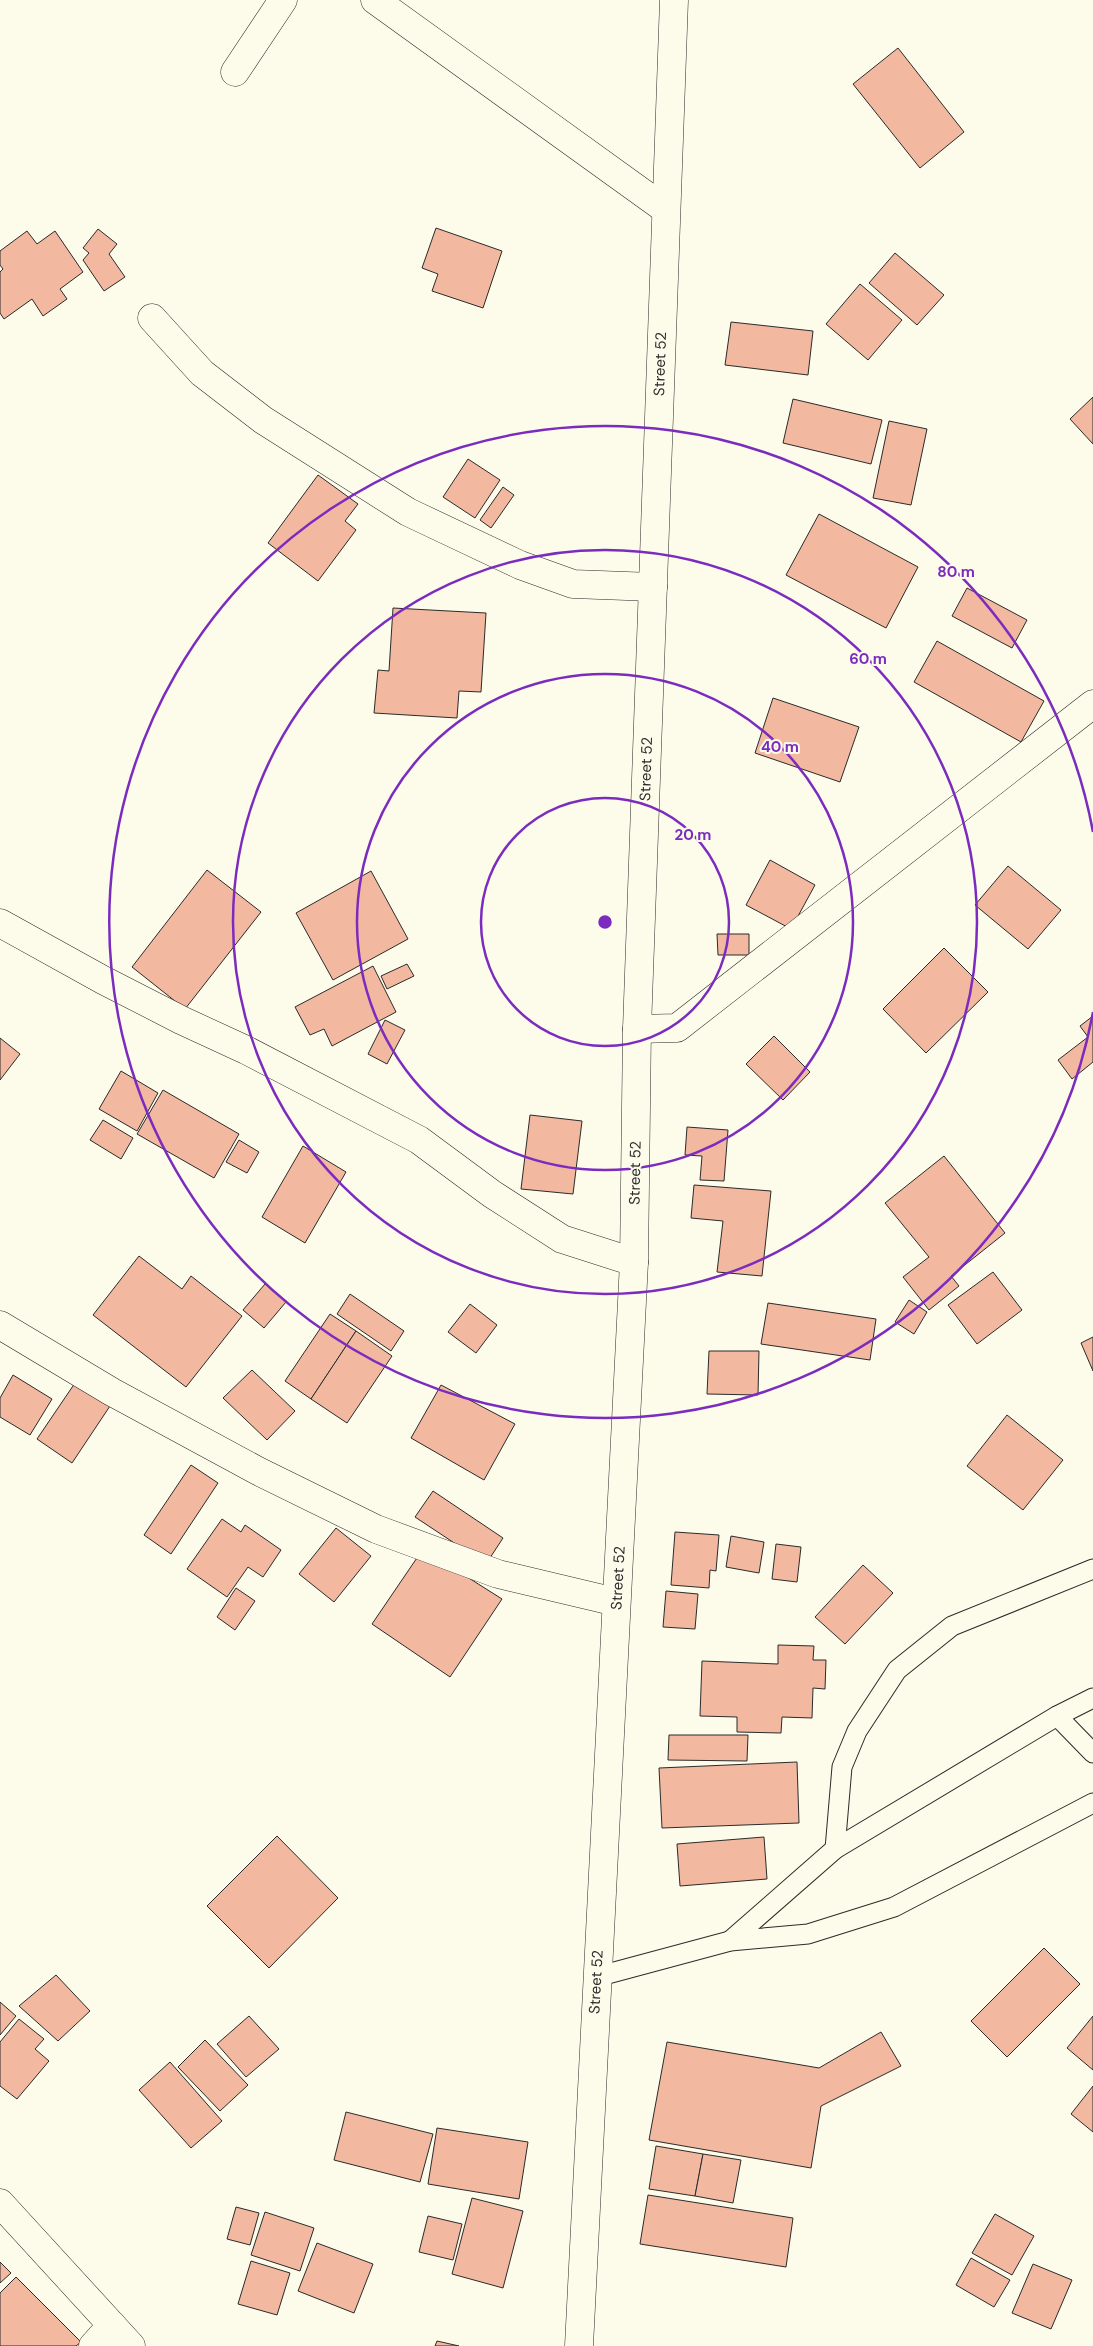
<svg xmlns="http://www.w3.org/2000/svg" width="1093" height="2346" viewBox="0 0 1093 2346" font-family="'DM Sans',sans-serif">
  <style>
    .building { fill: #f2b8a0; stroke: #2b2b2b }
    .lines { fill: none; stroke-linecap: round; stroke-linejoin: round }
    .lane-casing { stroke: #2b2b2b; stroke-width: 21 }
    .street-casing { stroke: #2b2b2b; stroke-width: 29 }
    .secondary-casing { stroke: #2b2b2b; stroke-width: 29 }
    .lane { stroke: #fdfbea; stroke-width: 19 }
    .street { stroke: #fdfbea; stroke-width: 28 }
    .secondary { stroke: #fdfbea; stroke-width: 28 }
    .ring { fill: none; stroke: #7b2cbf; stroke-width: 2.5 }
    .labels { text-anchor: middle; dominant-baseline: central; stroke-width: 4; stroke-linejoin: round; paint-order: stroke }
    .street-label { font-size: 15px; fill: #2b2b2b; stroke: #fdfbea }
    .centre { fill: #7b2cbf; stroke: #fdfbea; stroke-width: 2.5 }
    .ring-label { font-size: 15px; text-anchor: middle; font-weight: bold; fill: #7b2cbf; stroke: #fdfbea; stroke-width: 4; stroke-linejoin: round; paint-order: stroke }
  </style>
  <rect width="100%" height="100%" fill="#fdfbea"/>
  <!-- building -->
  <g class="building">
    <polygon points="898,48 964,132 920,168 853,84"/>
    <polygon points="436,228 502,251 483,308 432,291 438,274 422,268"/>
    <polygon points="98,229 117,244 109,254 125,277 104,291 83,260 89,253 83,248"/>
    <polygon points="27,231 37,244 55,231 83,272 60,289 67,299 43,316 32,299 4,319 0,313 0,272 3,269 0,265 0,251"/>
    <polygon points="895,253 944,295 917,325 869,283"/>
    <polygon points="860,284 902,320 868,360 826,324"/>
    <polygon points="731,322 813,331 808,375 725,365"/>
    <polygon points="1093,397 1093,444 1070,419"/>
    <polygon points="793,399 882,420 871,464 783,443"/>
    <polygon points="889,421 927,429 911,505 873,498"/>
    <polygon points="468,459 500,480 475,518 443,497"/>
    <polygon points="318,475 358,504 345,521 356,530 318,581 268,543"/>
    <polygon points="503,487 514,495 491,528 480,520"/>
    <polygon points="819,514 918,567 886,628 786,575"/>
    <polygon points="967,588 1027,620 1012,648 952,616"/>
    <polygon points="393,608 486,613 481,692 459,691 457,718 374,713 378,670 389,671"/>
    <polygon points="937,641 1044,701 1021,742 914,682"/>
    <polygon points="773,698 859,727 840,782 755,753"/>
    <polygon points="770,860 815,885 791,929 746,905"/>
    <polygon points="1008,866 1061,910 1028,949 975,905"/>
    <polygon points="207,870 261,912 185,1009 132,967"/>
    <polygon points="371,871 408,939 333,980 296,913"/>
    <polygon points="717,934 749,934 749,955 718,955"/>
    <polygon points="944,948 988,992 926,1053 883,1009"/>
    <polygon points="407,964 414,976 387,989 381,976"/>
    <polygon points="373,966 396,1012 332,1046 324,1029 310,1035 295,1007"/>
    <polygon points="1093,1016 1093,1062 1072,1079 1058,1060 1088,1037 1080,1026"/>
    <polygon points="385,1020 405,1030 387,1064 368,1054"/>
    <polygon points="774,1036 810,1072 783,1100 746,1064"/>
    <polygon points="0,1038 20,1054 0,1080"/>
    <polygon points="121,1071 158,1093 137,1131 99,1109"/>
    <polygon points="163,1090 239,1134 214,1178 137,1134"/>
    <polygon points="530,1115 582,1121 573,1194 521,1189"/>
    <polygon points="103,1120 133,1138 121,1159 90,1140"/>
    <polygon points="687,1127 728,1130 724,1181 700,1180 702,1156 685,1155"/>
    <polygon points="239,1140 259,1152 247,1173 226,1162"/>
    <polygon points="303,1146 346,1172 305,1243 262,1217"/>
    <polygon points="944,1156 1005,1233 951,1276 959,1286 929,1310 903,1277 929,1257 885,1203"/>
    <polygon points="694,1185 771,1191 762,1276 717,1272 723,1221 691,1218"/>
    <polygon points="139,1256 182,1289 191,1276 242,1316 186,1387 93,1315"/>
    <polygon points="993,1272 1022,1310 977,1344 948,1305"/>
    <polygon points="265,1284 286,1302 264,1328 243,1310"/>
    <polygon points="350,1294 404,1331 391,1351 337,1314"/>
    <polygon points="909,1300 927,1312 914,1334 895,1322"/>
    <polygon points="768,1303 876,1319 870,1360 761,1344"/>
    <polygon points="470,1304 497,1325 476,1353 448,1332"/>
    <polygon points="330,1314 356,1331 311,1399 285,1381"/>
    <polygon points="356,1331 392,1356 347,1423 311,1399"/>
    <polygon points="1093,1337 1093,1371 1081,1343"/>
    <polygon points="709,1351 759,1351 758,1395 707,1394"/>
    <polygon points="252,1370 295,1411 267,1440 223,1398"/>
    <polygon points="13,1375 52,1399 30,1435 0,1417 0,1398"/>
    <polygon points="77,1380 112,1403 72,1463 37,1439"/>
    <polygon points="441,1385 515,1424 484,1480 411,1438"/>
    <polygon points="1007,1415 1063,1460 1023,1510 967,1466"/>
    <polygon points="191,1465 218,1483 171,1554 144,1535"/>
    <polygon points="433,1491 503,1538 486,1564 415,1517"/>
    <polygon points="222,1519 241,1532 245,1525 281,1550 263,1577 248,1567 227,1597 187,1569"/>
    <polygon points="336,1528 371,1556 334,1602 299,1574"/>
    <polygon points="675,1532 719,1535 716,1571 710,1570 709,1588 671,1585"/>
    <polygon points="731,1536 764,1542 759,1573 726,1567"/>
    <polygon points="776,1544 801,1547 797,1582 772,1579"/>
    <polygon points="423,1549 502,1599 450,1677 372,1624"/>
    <polygon points="863,1565 893,1593 845,1644 815,1617"/>
    <polygon points="236,1588 255,1601 235,1630 217,1617"/>
    <polygon points="666,1591 698,1594 695,1629 663,1627"/>
    <polygon points="778,1645 814,1646 813,1660 826,1660 825,1689 813,1688 812,1718 782,1717 781,1733 737,1732 737,1717 700,1716 702,1661 778,1664"/>
    <polygon points="669,1735 748,1735 747,1761 668,1760"/>
    <polygon points="797,1762 799,1823 662,1828 659,1768"/>
    <polygon points="277,1836 338,1898 269,1968 207,1906"/>
    <polygon points="764,1837 767,1879 680,1886 677,1844"/>
    <polygon points="1044,1948 1080,1984 1007,2057 971,2021"/>
    <polygon points="56,1975 90,2011 58,2041 19,2006"/>
    <polygon points="0,2002 16,2016 0,2035"/>
    <polygon points="249,2016 279,2049 246,2077 217,2044"/>
    <polygon points="1093,2016 1093,2070 1067,2048"/>
    <polygon points="19,2019 44,2039 35,2049 49,2061 17,2099 0,2086 0,2042"/>
    <polygon points="881,2032 901,2066 821,2106 811,2168 649,2140 667,2042 819,2068"/>
    <polygon points="205,2040 248,2085 220,2111 178,2067"/>
    <polygon points="170,2062 222,2121 191,2148 139,2090"/>
    <polygon points="1093,2086 1093,2132 1071,2114"/>
    <polygon points="346,2112 433,2134 420,2182 334,2160"/>
    <polygon points="437,2128 528,2142 519,2199 428,2184"/>
    <polygon points="656,2146 703,2154 695,2196 649,2189"/>
    <polygon points="703,2154 741,2160 733,2203 695,2196"/>
    <polygon points="648,2195 793,2218 786,2267 640,2244"/>
    <polygon points="472,2198 523,2211 503,2288 452,2274"/>
    <polygon points="236,2207 259,2213 250,2245 227,2239"/>
    <polygon points="265,2212 314,2228 300,2271 251,2255"/>
    <polygon points="995,2214 1034,2236 1012,2275 972,2253"/>
    <polygon points="428,2216 462,2224 453,2260 419,2252"/>
    <polygon points="317,2243 373,2264 354,2313 298,2291"/>
    <polygon points="971,2258 1010,2280 994,2307 956,2285"/>
    <polygon points="251,2261 290,2273 277,2315 238,2304"/>
    <polygon points="0,2262 11,2273 0,2283"/>
    <polygon points="1033,2264 1072,2280 1051,2329 1012,2313"/>
    <polygon points="16,2277 81,2342 76,2346 0,2346 0,2293"/>
    <polygon points="437,2341 459,2346 435,2346"/>
  </g>
  <g class="lines">
    <defs>
      <g id="lane">
        <polyline points="1057,1716 1093,1753"/>
        <polyline points="835,1849 842,1767 857,1731 897,1670 952,1626 1093,1569"/>
        <polyline points="730,1941 835,1849 1057,1716 1093,1698"/>
        <polyline points="596,1977 730,1941 808,1934 894,1907 1093,1803"/>
      </g>
      <g id="street">
        <polyline points="375,0 665,209"/>
        <polyline points="235,72 283,0"/>
        <polyline points="152,318 202,373 263,420 408,512 520,565 573,584 653,587"/>
        <polyline points="0,923 103,980 181,1020 246,1050 419,1140 492,1194 562,1239 634,1262"/>
        <polyline points="637,1029 677,1028 1093,704"/>
        <polyline points="0,1325 112,1392 258,1471 376,1529 498,1574 616,1602"/>
        <polyline points="0,2203 131,2346"/>
        <polyline points="93,2346 112,2325"/>
      </g>
      <polyline id="secondary" points="579,2346 634,1262 637,1029 674,0"/>
    </defs>
    <!-- lane casing -->
    <use href="#lane" class="lane-casing"/>
    <!-- street casing -->
    <use href="#street" class="street-casing"/>
    <!-- secondary casing -->
    <use href="#secondary" class="secondary-casing"/>
    <!-- lane -->
    <use href="#lane" class="lane"/>
    <!-- street -->
    <use href="#street" class="street"/>
    <!-- secondary -->
    <use href="#secondary" class="secondary"/>
  </g>
  <!-- distance rings -->
  <g class="ring">
    <circle cx="605" cy="922" r="124"/>
    <circle cx="605" cy="922" r="248"/>
    <circle cx="605" cy="922" r="372"/>
    <path d="M1093 1012A496 496 0 1 1 1093 832"/>
  </g>
  <g class="labels">
    <!-- street labels -->
    <g class="street-label">
      <text transform="translate(660 364) rotate(-88)">Street 52</text>
      <text transform="translate(646 769) rotate(-88)">Street 52</text>
      <text transform="translate(635 1173) rotate(-89)">Street 52</text>
      <text transform="translate(618 1578) rotate(-87)">Street 52</text>
      <text transform="translate(596 1982) rotate(-87)">Street 52</text>
    </g>
  </g>
  <circle cx="605" cy="922" r="8" class="centre"/>
  <g class="ring-label">
    <text x="956" y="577">80 m</text>
    <text x="868" y="664">60 m</text>
    <text x="780" y="752">40 m</text>
    <text x="693" y="840">20 m</text>
  </g>
</svg>
